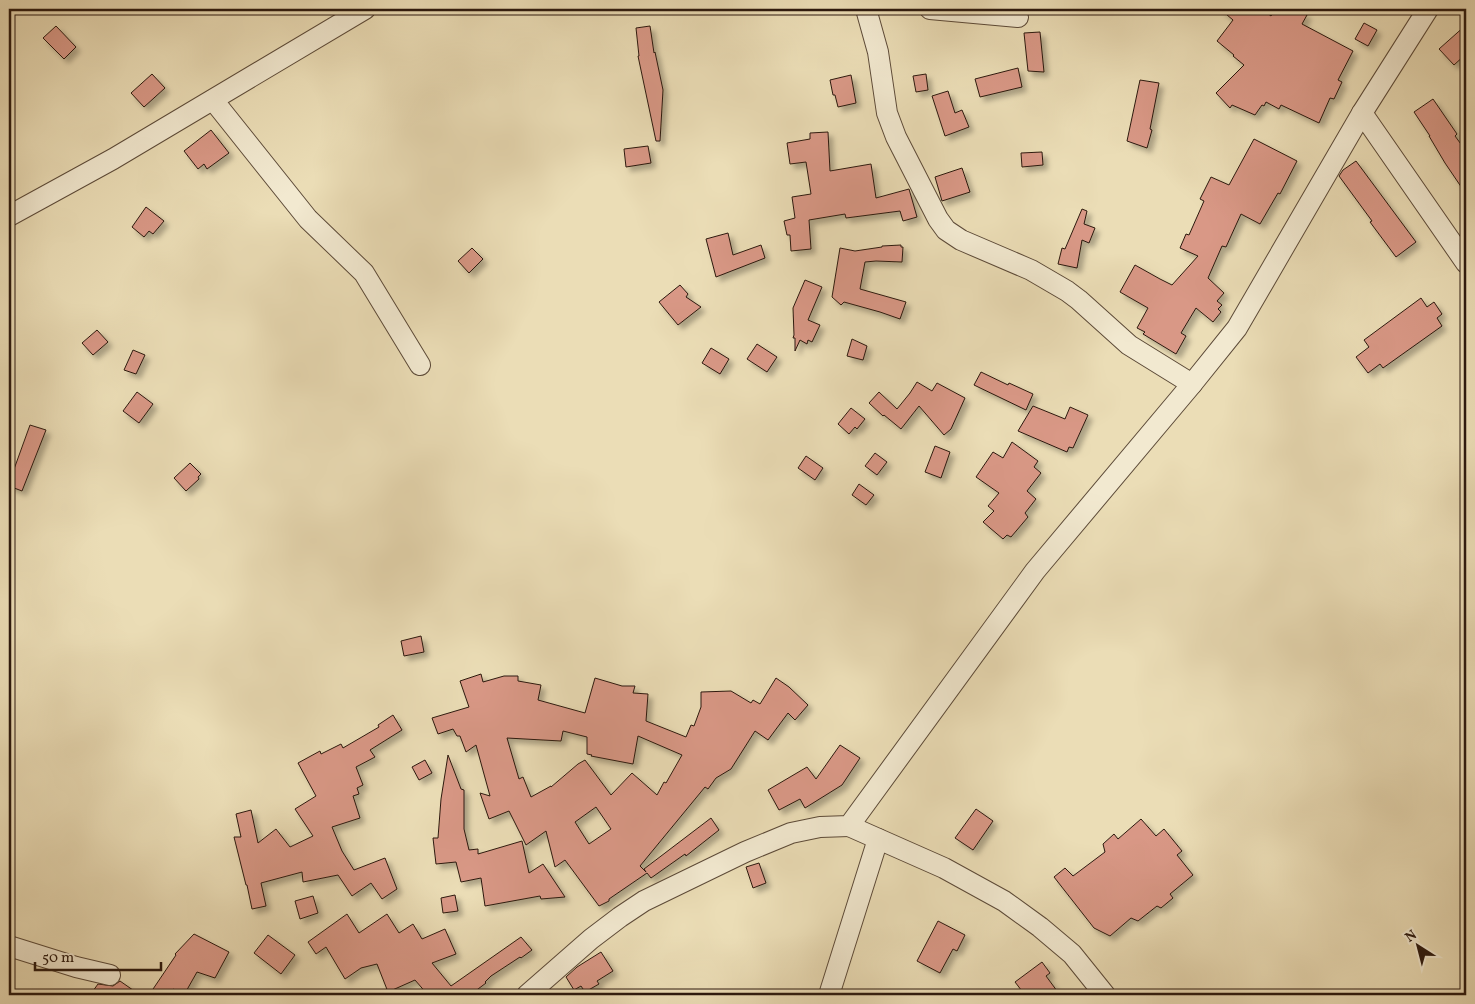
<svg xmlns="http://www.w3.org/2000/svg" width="1475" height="1004" viewBox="0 0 1475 1004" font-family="Vollkorn,serif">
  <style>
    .building { fill: #d99886; stroke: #2c190e; fill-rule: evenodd; filter: url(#shadow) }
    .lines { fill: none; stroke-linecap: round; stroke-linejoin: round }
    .minor-casing { stroke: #5c4a38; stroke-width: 22 }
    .minor { stroke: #f2e9d0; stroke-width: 20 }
  </style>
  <defs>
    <filter id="shadow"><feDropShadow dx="4.5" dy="4.5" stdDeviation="2.5" flood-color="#0004"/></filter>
  </defs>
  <rect width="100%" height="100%" fill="#ebddb6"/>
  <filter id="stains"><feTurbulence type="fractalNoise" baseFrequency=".004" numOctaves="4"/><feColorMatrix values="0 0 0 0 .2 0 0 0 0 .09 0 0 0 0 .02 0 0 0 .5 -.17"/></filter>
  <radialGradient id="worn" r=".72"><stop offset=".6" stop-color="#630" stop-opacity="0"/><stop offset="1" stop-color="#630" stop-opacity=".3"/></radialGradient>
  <!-- building -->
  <g class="building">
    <polygon points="1220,9 1262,9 1271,16 1276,9 1295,9 1307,15 1302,24 1353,51 1338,80 1342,82 1334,99 1330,98 1319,123 1281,105 1279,109 1266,102 1264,106 1262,105 1255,115 1232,105 1230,108 1216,93 1244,65 1233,56 1234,55 1217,41 1233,20"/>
    <polygon points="1364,23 1377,30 1368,46 1355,39"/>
    <polygon points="1466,25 1466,54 1454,65 1439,49"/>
    <polygon points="56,26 76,47 64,59 43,38"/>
    <polygon points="650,26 654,53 655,52 663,90 660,141 656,141 638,56 639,56 636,28"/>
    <polygon points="1040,32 1044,72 1028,71 1024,33"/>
    <polygon points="1018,68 1022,87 980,97 975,79"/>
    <polygon points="152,74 165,88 144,107 131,93"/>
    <polygon points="926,74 928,90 916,92 913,76"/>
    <polygon points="851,75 856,103 838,107 835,95 833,95 830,80"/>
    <polygon points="1140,80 1159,83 1150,129 1152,130 1147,148 1127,141"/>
    <polygon points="948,91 955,113 962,110 969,127 945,136 932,96"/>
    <polygon points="1433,99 1457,134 1455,136 1466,151 1466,194 1445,163 1429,136 1430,136 1414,112"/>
    <polygon points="211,130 229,153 207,169 204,164 198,169 184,151"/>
    <polygon points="828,132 830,171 871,164 876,198 909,189 917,217 903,221 900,211 846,218 845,214 809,220 811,249 791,251 790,235 787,235 784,221 795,218 792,197 811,194 806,162 790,164 787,143 810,139 810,133"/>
    <polygon points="1254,139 1297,161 1280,194 1278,193 1260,224 1241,214 1226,247 1222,246 1208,278 1224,293 1217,301 1222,305 1218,309 1221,312 1213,322 1196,308 1181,333 1186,336 1176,354 1143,334 1145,332 1137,328 1148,308 1120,292 1135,265 1160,279 1172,285 1198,256 1180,248 1186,234 1189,235 1204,201 1200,199 1211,177 1229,185"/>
    <polygon points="648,146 651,163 626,167 624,149"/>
    <polygon points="1042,152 1043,165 1022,167 1021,153"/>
    <polygon points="1356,161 1416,242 1396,257 1370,222 1372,221 1339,176 1343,170"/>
    <polygon points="962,168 970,192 942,201 935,177"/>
    <polygon points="146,207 164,221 153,234 149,231 144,237 132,227"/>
    <polygon points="1082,209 1087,211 1084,224 1095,228 1089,243 1082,240 1077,268 1058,264 1062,248 1065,249"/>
    <polygon points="728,233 733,255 761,245 765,258 716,277 706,239"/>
    <polygon points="901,245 901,247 903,247 902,262 876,261 865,262 860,289 906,302 900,319 880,312 844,302 841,305 832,297 840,248 855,251 882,247 882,246"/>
    <polygon points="472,248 483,259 469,273 458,261"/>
    <polygon points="805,280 822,287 808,320 820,325 812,342 808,340 807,344 800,340 795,351 795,338 793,338 794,335 793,308"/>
    <polygon points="680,285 688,294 686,297 701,307 678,325 659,302"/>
    <polygon points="1421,298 1427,307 1434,302 1442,314 1437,318 1442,326 1383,368 1380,364 1368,373 1356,357 1369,347 1364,340"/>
    <polygon points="97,330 108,342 93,355 82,343"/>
    <polygon points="852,339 867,346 863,360 847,356"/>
    <polygon points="757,344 777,357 767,372 747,359"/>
    <polygon points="711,348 729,359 720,374 702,363"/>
    <polygon points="133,350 145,355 136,374 124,370"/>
    <polygon points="981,372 1008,385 1009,383 1033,394 1026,410 974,385"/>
    <polygon points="917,382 932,391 937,383 965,398 951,429 944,435 919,406 901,429 884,415 883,416 869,403 879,392 897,409 910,393"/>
    <polygon points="137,392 153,404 139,423 123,411"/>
    <polygon points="1033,406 1065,419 1070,407 1088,415 1073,448 1069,447 1067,452 1018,431"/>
    <polygon points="851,408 865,419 857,429 855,427 849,434 838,424"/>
    <polygon points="30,425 46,430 22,491 9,486 9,483"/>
    <polygon points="1012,442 1038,461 1034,467 1041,473 1027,491 1036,499 1025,513 1028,517 1011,537 1007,535 1003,539 983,522 994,511 988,506 999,493 976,477 993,452 1003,458"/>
    <polygon points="935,446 950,452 941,478 925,472"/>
    <polygon points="875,453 887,462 877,475 865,466"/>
    <polygon points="806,456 823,468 815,480 798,468"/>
    <polygon points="190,463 201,474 198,477 199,479 186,491 174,478"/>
    <polygon points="859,484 874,495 866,505 852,495"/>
    <polygon points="421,636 424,652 404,656 401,641"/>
    <path d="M481 674 483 682 504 676H518V681L541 685 538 700 585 713 595 678 622 686H635L633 693 648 694 646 721 686 737 691 725 694 726 701 707V692L731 691 751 703 753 700 760 704 776 678 789 687 808 705 795 720 788 713 768 740 755 731 731 769 716 778 708 789 705 787 640 866 646 872 644 869 711 818 719 830 686 856 685 854 651 878 647 873 609 899V901L599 906 565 860 555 867 546 831 526 845 509 811 489 819 480 793 490 796 476 745 466 752 460 736H457L453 729 438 734 432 718 469 707 460 681ZM563 731 587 737V754L592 755 591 756 633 764 638 736 682 755 666 783 664 782 657 795 632 773 611 795 585 760 578 764 551 787V786L531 797 523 777 519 779 507 738 561 741ZM596 807 611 829 589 844 575 822Z"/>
    <polygon points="393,715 402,730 370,750 375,757 356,767 363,785 357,788 359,794 353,796 360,818 332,827 342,851 354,870 385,858 397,889 382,899 371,883 352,896 338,875 303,882 302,872 261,883 266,906 252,909 247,885 246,885 234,837 241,837 236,814 251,810 258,843 276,829 290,847 313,836 295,809 316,796 298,763 320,751 321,754 341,744 343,748 379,727 378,725"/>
    <polygon points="840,745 860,758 842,785 805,808 800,799 779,810 768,790 807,767 816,779"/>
    <polygon points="448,755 461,789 464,790 464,829 469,850 478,849 478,854 522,841 529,873 543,864 565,897 541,899 540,896 485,906 481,878 461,882 456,862 436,864 433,838 438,838 441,799"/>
    <polygon points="425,760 432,773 419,780 412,767"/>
    <polygon points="976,809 993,821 973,850 955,838"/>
    <polygon points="1141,819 1156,836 1164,829 1182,851 1177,855 1193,875 1170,894 1173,898 1161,908 1157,906 1138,921 1131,918 1110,936 1094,928 1054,877 1065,868 1073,876 1105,852 1103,844 1114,834 1118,839"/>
    <polygon points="759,863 766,883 753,888 746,867"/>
    <polygon points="455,895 458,911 443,913 441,898"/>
    <polygon points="313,896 318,913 300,919 295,901"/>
    <polygon points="347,914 359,933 387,914 399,933 413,924 422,939 445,929 456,954 432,963 451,986 521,937 532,950 521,958 520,957 491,976 485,982 486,983 470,995 428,995 415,980 388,992 377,964 361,968 345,979 326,947 316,954 308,942"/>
    <polygon points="938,921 965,935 957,951 953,949 940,973 917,961"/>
    <polygon points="194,934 229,952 215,978 197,972 184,995 173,989 169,995 149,995 176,955 175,954"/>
    <polygon points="268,935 295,955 281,974 254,953"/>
    <polygon points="601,952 613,971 597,981 599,984 585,992 581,986 574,990 566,977 577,967"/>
    <polygon points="1042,962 1050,973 1046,976 1060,995 1025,995 1015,982"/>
    <polygon points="120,981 140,995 90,995 98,984 113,986"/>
  </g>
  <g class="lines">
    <defs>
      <g id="minor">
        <polyline points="866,9 878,52 887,113 896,137 938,219 946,230 961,240 1031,270 1067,291 1079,300 1129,345 1192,384"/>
        <polyline points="930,9 1018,17"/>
        <polyline points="213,100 308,219 364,273 420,365"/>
        <polyline points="1362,113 1466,263"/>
        <polyline points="9,216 113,159 365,9"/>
        <polyline points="849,826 944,868 1004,901 1040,927 1072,954 1105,995"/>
        <polyline points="9,946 76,967 110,975"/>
        <polyline points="527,995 591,939 620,917 644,901 745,852 791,833 820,827 849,826 1035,571 1192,384 1237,328 1362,113 1428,9"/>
        <polyline points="829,995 878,839"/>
      </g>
    </defs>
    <!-- minor casing -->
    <use href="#minor" class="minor-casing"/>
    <!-- minor -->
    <use href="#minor" class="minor"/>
  </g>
  <!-- margin -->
  <rect width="1475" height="1004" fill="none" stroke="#ebddb6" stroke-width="30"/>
  <rect x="10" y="10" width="1455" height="984" fill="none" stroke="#2c190e" stroke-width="2.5"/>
  <rect x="15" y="15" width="1445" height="974" fill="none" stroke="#2c190e"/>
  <!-- north arrow -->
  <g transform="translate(1418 946) rotate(324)" stroke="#f2e9d0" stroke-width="4" paint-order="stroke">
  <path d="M0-4L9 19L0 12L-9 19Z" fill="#2c190e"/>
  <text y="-8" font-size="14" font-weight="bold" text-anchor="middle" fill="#2c190e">N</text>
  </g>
  <!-- scale -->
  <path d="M35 962v8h126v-8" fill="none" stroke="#2c190e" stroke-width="2.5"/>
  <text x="42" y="962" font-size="15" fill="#2c190e" stroke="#f2e9d0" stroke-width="4" paint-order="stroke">50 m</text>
  <rect width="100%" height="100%" filter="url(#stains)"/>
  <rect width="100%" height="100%" fill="url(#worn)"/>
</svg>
